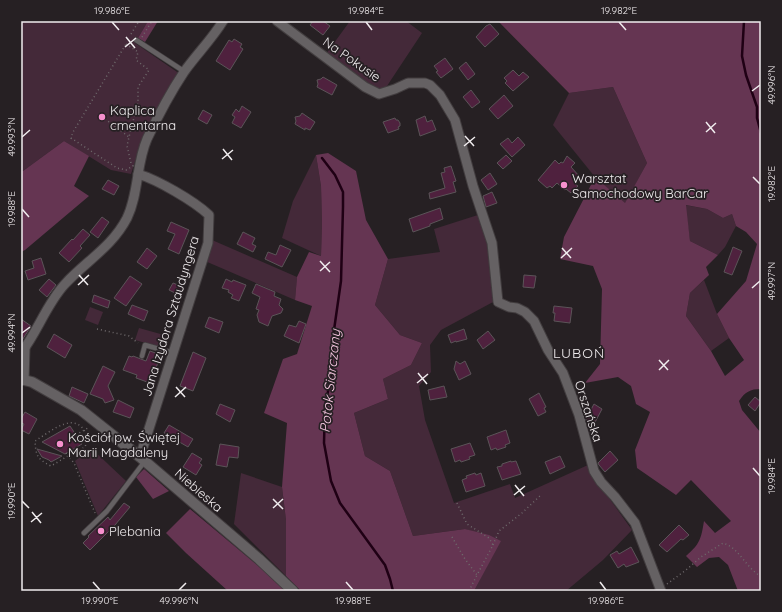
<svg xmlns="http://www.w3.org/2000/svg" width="782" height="612" viewBox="0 0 782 612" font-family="Quicksand,sans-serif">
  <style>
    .green { fill: #442939 }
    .forest { fill: #653552; fill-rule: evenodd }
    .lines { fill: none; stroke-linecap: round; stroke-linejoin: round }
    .stream { stroke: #1f0014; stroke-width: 2.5 }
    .building { fill: #4f213e; stroke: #5b5458 }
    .service-casing { stroke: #423d3f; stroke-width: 6 }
    .minor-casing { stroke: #423d3f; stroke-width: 11 }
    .tertiary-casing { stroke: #423d3f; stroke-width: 12 }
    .path { stroke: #6f6a6c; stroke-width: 1.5; stroke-dasharray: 1 3; stroke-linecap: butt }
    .service { stroke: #656163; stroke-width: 4.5 }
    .minor { stroke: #656163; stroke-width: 9 }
    .tertiary { stroke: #656163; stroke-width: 10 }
    .ticks { fill: none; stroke: #f0ecee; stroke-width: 1.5 }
    .poi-dot { fill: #f790ce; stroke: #262023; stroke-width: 1.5 }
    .labels { text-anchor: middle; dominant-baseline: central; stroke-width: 3.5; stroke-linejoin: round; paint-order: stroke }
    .street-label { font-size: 13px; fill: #f0ecee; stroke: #262023 }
    .poi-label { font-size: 13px; fill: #f0ecee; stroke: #262023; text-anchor: start }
    .neighbourhood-label { font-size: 14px; letter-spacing: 1px; fill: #f0ecee; stroke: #262023 }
    .water-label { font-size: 14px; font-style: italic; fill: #f9c8e3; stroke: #262023 }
    .neatline { fill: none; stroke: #f0ecee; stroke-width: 1.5 }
    .ticks-label { font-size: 10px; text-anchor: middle; fill: #f0ecee }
  </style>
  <rect width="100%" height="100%" fill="#262023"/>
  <!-- green -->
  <g class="green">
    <polygon points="21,21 148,21 135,43 180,74 141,143 131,174 111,170 64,141 23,171 21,170"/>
    <path d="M350 21H406L422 33 387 86C384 88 380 90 376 89 363 85 338 63 326 54Z"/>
    <polygon points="613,87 647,163 625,204 595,177 553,125 569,93"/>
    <polygon points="316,155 321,186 322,223 321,256 282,238 293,201"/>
    <polygon points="685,205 707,209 723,218 732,214 736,226 725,247 718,255 690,241"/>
    <polygon points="481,214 489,248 493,302 441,330 430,345 431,372 419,386 425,420 454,503 510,484 515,498 588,465 599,484 632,530 603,560 566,591 474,591 500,541 465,529 413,536 390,471 365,456 354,413 388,399 383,379 411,365 422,343 400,335 375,305 388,259 440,252 434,229"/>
    <polygon points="212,240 297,277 295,300 205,261"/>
    <polygon points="704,280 717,314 729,338 711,351 686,316 690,293"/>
    <polygon points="90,307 103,312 98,325 85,320"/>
    <polygon points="139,328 164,335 160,347 135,340"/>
    <polygon points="91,448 126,481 98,516 75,461"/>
    <polygon points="241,473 282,487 286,520 286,576 234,524"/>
  </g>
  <!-- forest -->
  <g class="forest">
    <polygon points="148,21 158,21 145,42 138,38"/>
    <path d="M498 21H761V389C750 389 745 392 739 401L742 410 761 433V532L760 534 761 538V591H738L728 565 719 557 709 558 697 567 686 556C700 544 701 539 704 521L715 533 731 521 691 480 676 495 637 468 635 450 650 412 636 404 631 386 618 377 585 383 600 364 602 289 593 266 560 259 564 237 595 177 625 203 647 163 613 87 569 93ZM686 205 707 209 723 218 732 214 736 226 746 232 757 244 746 281 717 314 729 338 744 360 725 376 711 351 686 316 690 293 709 275 706 267 718 255 690 241Z"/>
    <polygon points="64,141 89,156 74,186 89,196 25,250 21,252 21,170 23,171"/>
    <polygon points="328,153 356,171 366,220 388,259 375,305 400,335 422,343 411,365 383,379 388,399 354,413 365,456 390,471 413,536 465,529 489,535 501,541 474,591 301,591 286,576 286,520 282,487 287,423 264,413 283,359 297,354 312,306 295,300 297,277 309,252 321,256 322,223 321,186 316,155"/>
    <polygon points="144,469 169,491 153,499 136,477"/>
    <polygon points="190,509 279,583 287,591 228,591 186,553 166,533"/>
  </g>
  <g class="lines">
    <!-- stream -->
    <g class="stream">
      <polyline points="744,21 742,56 746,75 757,107 757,118 761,133"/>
      <polyline points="322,158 335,175 343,192 343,207 341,281 333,337 331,377 325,406 324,443 331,481 340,503 385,565 390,579 393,591"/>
    </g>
  </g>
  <!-- building -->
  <g class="building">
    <polygon points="313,21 323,21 330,26 323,35 310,25"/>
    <polygon points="490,24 499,34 485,47 476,37 486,26"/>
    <polygon points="234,39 242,44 240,47 243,49 230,70 216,61 229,40 232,42"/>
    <polygon points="445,58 453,69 441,78 436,72 438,71 434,66"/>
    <polygon points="466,62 475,74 468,80 459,68"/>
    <polygon points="513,70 519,76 523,72 529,77 513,91 505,83 507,81 504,78"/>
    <polygon points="323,77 337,85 332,95 317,87 318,84 317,80 321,79"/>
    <polygon points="471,90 480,102 472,108 463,97"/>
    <polygon points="504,95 513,106 498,119 489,109"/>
    <polygon points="242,106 251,112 241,128 232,123 235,117 232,115 236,109 239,112"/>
    <polygon points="203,110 212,115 207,124 198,119"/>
    <polygon points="302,113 315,122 310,130 305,128 305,130 295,124 296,121 295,117 300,116"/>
    <polygon points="425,116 427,122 432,120 436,130 420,136 416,120"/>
    <polygon points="395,118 396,120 398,120 400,123 400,126 398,127 399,129 388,133 383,122"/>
    <polygon points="518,137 525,145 512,157 500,144 508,138 512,143"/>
    <polygon points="506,155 512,161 503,169 497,163"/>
    <polygon points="567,156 575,163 571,167 580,177 574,183 578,186 571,193 566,189 565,190 557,183 552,188 550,186 547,188 538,180 555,160 559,164 561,162 563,163"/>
    <polygon points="451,166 456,181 453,182 456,192 430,199 429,193 445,188 441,173 445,172 444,168"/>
    <polygon points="490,173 497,184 488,190 481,180"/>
    <polygon points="108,180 119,186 114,195 102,189"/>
    <polygon points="492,192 497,203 486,207 483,196"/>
    <polygon points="440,208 443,219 430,224 430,226 413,232 409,219"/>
    <polygon points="102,217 109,222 98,238 90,232"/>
    <polygon points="171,222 189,230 179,254 168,249 175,234 167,231"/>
    <polygon points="83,229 90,235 80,246 82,248 69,262 59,253 72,239 73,240"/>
    <polygon points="243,232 255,238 252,244 256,246 253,252 237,244"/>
    <polygon points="280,245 291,250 282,267 265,259 268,252 276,255"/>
    <polygon points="733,247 742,251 732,275 724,272"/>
    <polygon points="147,248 157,256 147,269 137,262"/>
    <polygon points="41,258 46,274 28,280 25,271 34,268 32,261"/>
    <polygon points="524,275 536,276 534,288 523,287"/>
    <polygon points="130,276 142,284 126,306 114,298"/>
    <polygon points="49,279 56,285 47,297 39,290"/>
    <polygon points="226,279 232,282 233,280 246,285 239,301 231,298 233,295 228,292 229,290 222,288"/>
    <polygon points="173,283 183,287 179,295 169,290"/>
    <polygon points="256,284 275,292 274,296 281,299 279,305 283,309 281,313 272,316 268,326 259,322 257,315 259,310 256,309 260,297 252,293"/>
    <polygon points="94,295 110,301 108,308 92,302"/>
    <polygon points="132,305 148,311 144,321 128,314"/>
    <polygon points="554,306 572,308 570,323 554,321 555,313 553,313"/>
    <polygon points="209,317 223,322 219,333 205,327"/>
    <polygon points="21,319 31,326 21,342"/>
    <polygon points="299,321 306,324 299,343 284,336 289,325 296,327"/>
    <polygon points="464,329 467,339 456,342 456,341 451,343 448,335"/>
    <polygon points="488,331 495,340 483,349 477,340"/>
    <polygon points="54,334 72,345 65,358 47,347"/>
    <polygon points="150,351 161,355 150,383 136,378 137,375 123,370 129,356 132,357 133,356 146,361"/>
    <polygon points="193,352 206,358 193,391 180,386"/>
    <polygon points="456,361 460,364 465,361 471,374 459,380 454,369"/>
    <polygon points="103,366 115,372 108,386 114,400 105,403 103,399 90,394"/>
    <polygon points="444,386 447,397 430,400 428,390"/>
    <polygon points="72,387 88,394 84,403 69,396"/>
    <polygon points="539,393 546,407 544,408 546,412 538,416 529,399"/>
    <polygon points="755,397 761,402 755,411 748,405"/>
    <polygon points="118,400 134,408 130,418 113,412"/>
    <polygon points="220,404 235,410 230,422 216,414"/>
    <polygon points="594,404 602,409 592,428 588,426 586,419"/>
    <polygon points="25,412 37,419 29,434 21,430 24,424 21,423 21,419"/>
    <polygon points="169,425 193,439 188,447 164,433"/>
    <polygon points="70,426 82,444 65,454 42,442"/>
    <polygon points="506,430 510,443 505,445 506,447 497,450 496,448 491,450 487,437"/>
    <polygon points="470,443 475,455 469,457 470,459 461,462 460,460 455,462 451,449"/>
    <polygon points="220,444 239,447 238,458 229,457 227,467 216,465"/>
    <polygon points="37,449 62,456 51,462 49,460 42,457"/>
    <polygon points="610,451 618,460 605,472 599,465 598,463"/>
    <polygon points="192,453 202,459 199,463 202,465 196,475 183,467"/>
    <polygon points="560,456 565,467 550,474 545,462"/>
    <polygon points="511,461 511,462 516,461 521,474 502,480 497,467 502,466 502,464"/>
    <polygon points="475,473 476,475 481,473 485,486 466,492 462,480 467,478 466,476"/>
    <polygon points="124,503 130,507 115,525 90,550 83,543 89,537 88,536 108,517 110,520"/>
    <polygon points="679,525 689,535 683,540 681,539 667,552 659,545"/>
    <polygon points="631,547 639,562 626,567 624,564 618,568 610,555 617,551 619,554"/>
  </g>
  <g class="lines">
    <defs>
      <g id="service">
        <polyline points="136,40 185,72"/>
        <polyline points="142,356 145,345 173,353"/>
        <polyline points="84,533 107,511 145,461"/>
      </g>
      <g id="minor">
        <polyline points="277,21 365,87 379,94 395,89 408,83 425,83 430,85 440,95 455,120 473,186 492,243 498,302 509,307 517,308 525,312 534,321 548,350 563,373 579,415 594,471 601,482 615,497 635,523 661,591"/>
        <path d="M138 174C158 180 194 201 209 215L208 243 140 457"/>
        <path d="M21 353C37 333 47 303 65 284 86 261 112 247 127 218 139 193 136 164 147 139 158 116 170 93 184 72 196 55 212 39 223 21"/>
        <polyline points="24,380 25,348"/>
      </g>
      <polyline id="tertiary" points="21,380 24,380 32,382 81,410 140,457 259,559 293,591"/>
    </defs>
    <!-- service casing -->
    <use href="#service" class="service-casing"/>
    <!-- minor casing -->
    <use href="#minor" class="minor-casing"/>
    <!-- tertiary casing -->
    <use href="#tertiary" class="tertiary-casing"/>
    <!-- path -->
    <g class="path">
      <polyline points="131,34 139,21"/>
      <polyline points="142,37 152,21"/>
      <polygon points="126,44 138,52 136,60 149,70 138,87 138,102 129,137 127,146 131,163 133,166 126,170 117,168 71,138 73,132"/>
      <polyline points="105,119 129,137"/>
      <polyline points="97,329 129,336 138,343"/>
      <polyline points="76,435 88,428"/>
      <path d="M66 453 68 456 85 447 88 438C77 408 53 430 35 441 36 456 37 459 51 466L68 456 74 463 95 513"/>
      <polyline points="452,537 465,559 477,575 493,545 489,538 467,524 456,501"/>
      <polyline points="493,545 499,531 522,513 541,495"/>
      <path d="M667 584 686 570 701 557 723 543C740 548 746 569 761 576"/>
      <polyline points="469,591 477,575"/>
    </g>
    <!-- service -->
    <use href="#service" class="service"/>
    <!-- minor -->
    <use href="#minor" class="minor"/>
    <!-- tertiary -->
    <use href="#tertiary" class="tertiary"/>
  </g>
  <!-- ticks -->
  <path class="ticks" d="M112 22 119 30M366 22 372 30M619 22 626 30M126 37 135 48M125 47 136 38M752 91 760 85M706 122 715 133M706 132 716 123M465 136 474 146M22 137 30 130M464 146 475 137M223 149 232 160M222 159 233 150M753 177 760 184M22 209 29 217M562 248 571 258M561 258 572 248M320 261 330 272M320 271 330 262M79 275 88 285M78 285 89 275M752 288 760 281M22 333 30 327M659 360 668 370M659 370 669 360M418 373 427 384M417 383 428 374M176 387 185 397M175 397 186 387M753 468 760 476M515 485 524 496M514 495 525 486M273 499 283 509M22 501 29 508M273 508 283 499M32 512 41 523M31 522 42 513M93 582 100 590M346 582 353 590M600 582 606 590M179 590 186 583"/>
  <!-- markers -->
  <g class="poi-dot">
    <circle cx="102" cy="117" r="4"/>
    <circle cx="564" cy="185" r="4"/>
    <circle cx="60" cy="444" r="4"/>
    <circle cx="101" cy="531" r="4"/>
  </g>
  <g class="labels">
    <!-- street labels -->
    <g class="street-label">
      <text transform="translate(352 59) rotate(35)">Na Pokusie</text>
      <text transform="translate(170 316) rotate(-73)">Jana Izydora Sztaudyngera</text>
      <text transform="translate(589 411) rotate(72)">Orszańska</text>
      <text transform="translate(199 490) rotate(41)">Niebieska</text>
    </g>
    <!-- poi labels -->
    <g class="poi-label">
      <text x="110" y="110">Kaplica<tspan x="110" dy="15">cmentarna</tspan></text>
      <text x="572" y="178">Warsztat<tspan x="572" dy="15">Samochodowy BarCar</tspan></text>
      <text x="68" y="437">Kościół pw. Świętej<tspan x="68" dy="15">Marii Magdaleny</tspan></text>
      <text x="109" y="531">Plebania</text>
    </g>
    <!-- neighbourhood labels -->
    <g class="neighbourhood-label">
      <text x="579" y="353">LUBOŃ</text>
    </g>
    <!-- water labels -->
    <g class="water-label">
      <text transform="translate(330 381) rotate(-84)">Potok Siarczany</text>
    </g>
  </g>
  <!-- border -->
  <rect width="782" height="612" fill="none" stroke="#262023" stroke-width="44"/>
  <rect x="22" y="22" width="738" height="568" class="neatline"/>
  <g class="ticks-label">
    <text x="112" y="14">19.986°E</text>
    <text x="366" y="14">19.984°E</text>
    <text x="619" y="14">19.982°E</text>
    <text transform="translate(771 85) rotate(-90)" y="4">49.996°N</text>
    <text transform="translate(11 137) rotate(-90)" y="4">49.993°N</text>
    <text transform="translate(771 184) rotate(-90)" y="4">19.982°E</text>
    <text transform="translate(11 209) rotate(-90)" y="4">19.988°E</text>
    <text transform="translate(771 281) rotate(-90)" y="4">49.997°N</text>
    <text transform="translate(11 333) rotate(-90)" y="4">49.994°N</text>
    <text transform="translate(771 476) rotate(-90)" y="4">19.984°E</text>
    <text transform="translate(11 501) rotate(-90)" y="4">19.990°E</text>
    <text x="100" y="604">19.990°E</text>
    <text x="179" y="604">49.996°N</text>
    <text x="353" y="604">19.988°E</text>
    <text x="606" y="604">19.986°E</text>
  </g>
</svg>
